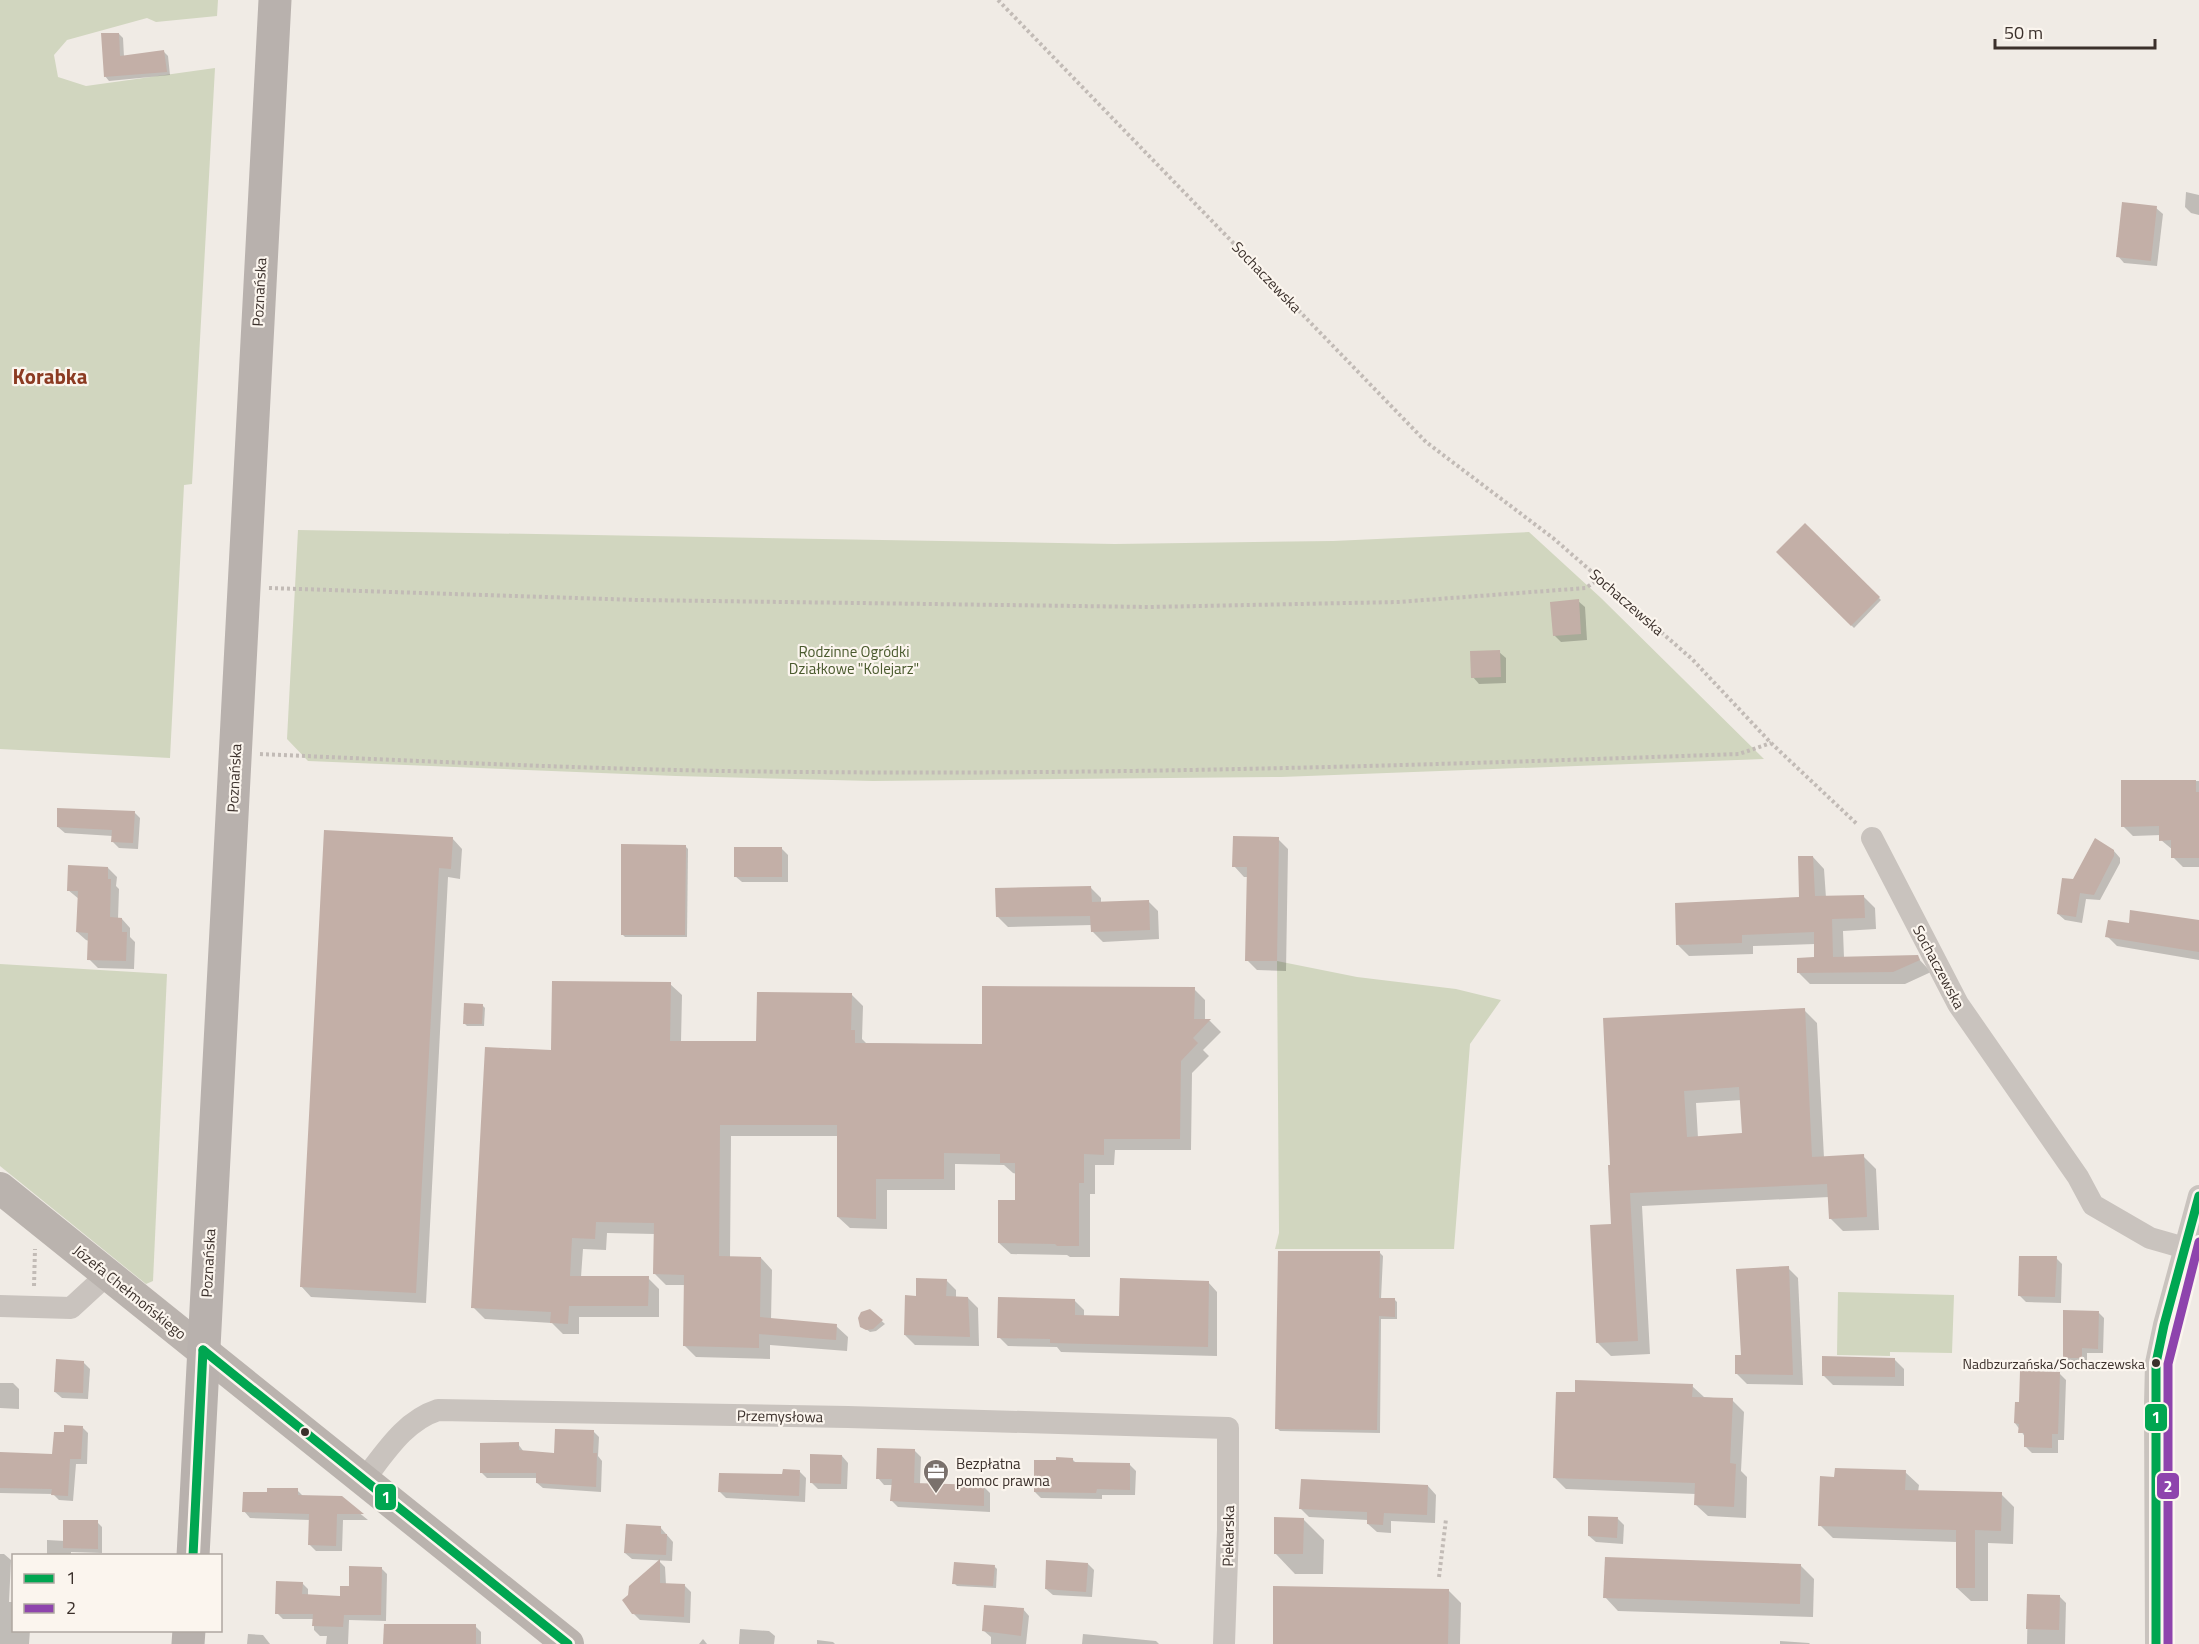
<svg xmlns="http://www.w3.org/2000/svg" width="2199" height="1644" viewBox="0 0 2199 1644" font-family="'Titillium Web',sans-serif">
  <style>
    .green { fill: #d1d6bf }
    .shadow { fill: #0003; fill-rule: evenodd }
    .building { fill: #c3afa7; fill-rule: evenodd }
    .lines { fill: none; stroke-linecap: round; stroke-linejoin: round }
    .path { stroke: #c2bbb6; stroke-width: 4; stroke-dasharray: 3 3; stroke-linecap: butt }
    .street { stroke: #c9c3be; stroke-width: 22 }
    .secondary { stroke: #bab3ae; stroke-width: 32 }
    .primary { stroke: #b8b1ad; stroke-width: 33 }
    .bus-1-casing { stroke: #fbf5ee; stroke-width: 14 }
    .bus-2-casing { stroke: #fbf5ee; stroke-width: 14 }
    .bus-1 { stroke: #00a651; stroke-width: 9 }
    .bus-2 { stroke: #8e44ad; stroke-width: 9 }
    .bus-dot { fill: #3b302b; stroke: #fbf5ee; stroke-width: 2 }
    .labels { text-anchor: middle; dominant-baseline: central; stroke-width: 4.5; stroke-linejoin: round; paint-order: stroke }
    .bus-label { font-size: 14px; fill: #3b302b; stroke: #fbf5ee; text-anchor: end }
    .street-label { font-size: 15px; fill: #3b302b; stroke: #fbf5ee }
    .park-label { font-size: 15px; fill: #4a5a2e; stroke: #fbf5ee }
    .poi-label { font-size: 15px; fill: #3b302b; stroke: #fbf5ee; text-anchor: start }
    .district-label { font-size: 21px; font-weight: bold; fill: #8c3b22; stroke: #fbf5ee }
    .line-badge { stroke: #fbf5ee; stroke-width: 2 }
    .badge-label { font-size: 16px; text-anchor: middle; font-weight: bold; fill: #fff }
  </style>
  <rect width="100%" height="100%" fill="#f0ebe5"/>
  <!-- green -->
  <g class="green">
    <polygon points="0,0 218,0 217,16 156,22 147,18 67,40 54,55 58,77 86,86 215,68 192,484 184,485 170,758 0,749"/>
    <polygon points="298,530 1115,544 1333,541 1529,532 1601,598 1764,759 1281,777 873,781 676,776 308,761 287,739"/>
    <polygon points="1277,961 1357,977 1456,989 1501,1000 1470,1044 1454,1249 1275,1249 1279,1233"/>
    <polygon points="0,964 167,974 153,1281 146,1284 0,1166"/>
    <polygon points="1838,1292 1954,1295 1952,1353 1890,1352 1890,1356 1837,1355"/>
  </g>
  <!-- shadow -->
  <g class="shadow">
    <polygon points="119,34 123,38 124,57 164,52 168,56 170,75 109,81 105,76"/>
    <polygon points="2186,192 2199,195 2199,215 2191,213 2185,207"/>
    <polygon points="2156,208 2163,214 2157,266 2124,263 2118,256"/>
    <polygon points="1805,525 1881,600 1854,628 1778,552"/>
    <polygon points="1578,601 1585,607 1587,640 1561,642 1554,635"/>
    <polygon points="1499,652 1506,658 1506,683 1479,684 1473,677"/>
    <polygon points="2199,781 2199,867 2183,867 2173,857 2173,850 2161,840 2161,835 2133,836 2123,826 2122,782"/>
    <polygon points="134,812 140,818 138,849 119,848 113,842 113,836 65,833 58,827"/>
    <polygon points="326,832 452,838 462,849 460,879 448,877 426,1303 311,1297 301,1286"/>
    <polygon points="1278,839 1288,849 1286,971 1257,970 1247,960 1248,877 1244,877 1234,866"/>
    <polygon points="685,846 688,849 687,937 625,937 622,934"/>
    <polygon points="782,849 788,855 788,882 742,882 735,876"/>
    <polygon points="2114,851 2120,858 2120,863 2100,900 2086,899 2082,923 2065,920 2058,914 2073,881"/>
    <polygon points="1813,857 1824,869 1826,898 1863,896 1875,908 1876,929 1843,931 1844,958 1917,957 1931,972 1905,984 1810,984 1799,973 1816,959 1815,944 1753,946 1753,954 1689,956 1678,945 1800,898"/>
    <polygon points="108,868 117,877 116,886 119,889 118,919 122,919 130,928 130,937 135,942 134,969 98,968 89,959 89,941 86,940 77,932 79,899 68,890"/>
    <polygon points="1091,888 1101,898 1101,903 1148,901 1158,911 1159,939 1103,942 1093,932 1092,925 1008,927 998,917"/>
    <polygon points="2199,917 2199,960 2117,946 2107,936 2130,925 2199,921"/>
    <polygon points="670,984 682,995 681,1042 758,1043 851,994 863,1006 862,1039 866,1043 983,1045 1194,989 1205,1000 1205,1021 1210,1021 1221,1032 1203,1050 1209,1056 1192,1073 1191,1150 1115,1150 1114,1165 1095,1165 1095,1194 1090,1194 1090,1257 1070,1257 1067,1255 1011,1254 999,1243 1017,1201 1017,1174 1013,1173 1004,1165 955,1164 955,1190 887,1190 887,1229 850,1228 838,1217 839,1136 731,1136 730,1258 761,1258 772,1270 771,1320 836,1326 848,1337 847,1351 770,1345 770,1359 696,1357 684,1345 685,1285 666,1285 655,1274 655,1234 607,1233 606,1250 583,1249 581,1277 648,1278 659,1289 659,1317 579,1317 579,1334 563,1334 552,1323 485,1319 473,1307 553,1052"/>
    <polygon points="482,1005 485,1008 484,1026 467,1026 464,1023"/>
    <path d="M1804 1010 1817 1023 1824 1158 1863 1156 1876 1169 1879 1230 1843 1231 1830 1218 1829 1197 1642 1206 1650 1354 1611 1356 1598 1343 1612 1226V1167L1604 1019ZM1742 1100 1744 1135 1698 1138 1696 1103Z"/>
    <polygon points="1380,1253 1383,1256 1381,1299 1394,1299 1397,1302 1397,1319 1381,1319 1380,1433 1280,1431 1277,1428"/>
    <polygon points="2056,1258 2062,1264 2061,1303 2026,1302 2020,1296"/>
    <polygon points="1788,1268 1798,1278 1803,1385 1747,1384 1737,1374 1742,1356"/>
    <polygon points="946,1280 956,1290 956,1298 968,1298 978,1308 979,1346 915,1345 905,1335 917,1297"/>
    <polygon points="1208,1282 1217,1292 1217,1356 1061,1352 1057,1347 1008,1346 999,1337 1074,1300 1084,1310 1084,1317 1120,1318"/>
    <polygon points="870,1311 885,1324 876,1331 870,1332 862,1326"/>
    <polygon points="2099,1313 2104,1318 2103,1353 2087,1353 2087,1363 2070,1363 2064,1357"/>
    <polygon points="1894,1359 1904,1369 1904,1386 1833,1385 1823,1375"/>
    <polygon points="83,1362 90,1369 88,1399 62,1398 55,1392"/>
    <polygon points="2060,1374 2066,1380 2064,1440 2058,1440 2058,1453 2032,1453 2025,1446 2026,1438 2015,1423 2020,1404"/>
    <polygon points="0,1383 13,1383 19,1389 19,1409 0,1408"/>
    <polygon points="1692,1386 1704,1397 1732,1400 1744,1412 1741,1471 1747,1477 1746,1518 1708,1516 1696,1505 1696,1494 1566,1489 1554,1477"/>
    <polygon points="82,1427 88,1433 87,1464 76,1464 73,1501 59,1500 53,1494 0,1493 0,1453 54,1455 65,1434"/>
    <polygon points="593,1431 599,1437 598,1456 602,1461 601,1492 543,1488 537,1483 537,1478 487,1478 481,1472 518,1444 524,1452 556,1455"/>
    <polygon points="914,1450 921,1457 920,1484 984,1487 990,1493 990,1512 898,1507 892,1501 893,1485 884,1485 878,1478"/>
    <polygon points="842,1456 848,1463 847,1489 818,1489 811,1482"/>
    <polygon points="1072,1459 1077,1464 1130,1465 1136,1471 1135,1495 1102,1495 1102,1499 1041,1498 1035,1492 1057,1462"/>
    <polygon points="799,1471 806,1478 805,1502 726,1498 720,1492"/>
    <polygon points="1905,1472 1919,1485 1918,1492 2001,1494 2014,1507 2013,1544 1988,1543 1988,1601 1971,1601 1957,1588 1957,1542 1833,1538 1820,1525 1836,1478"/>
    <polygon points="1428,1486 1436,1495 1435,1523 1391,1521 1391,1533 1377,1532 1368,1524 1368,1520 1309,1517 1301,1509"/>
    <polygon points="297,1490 304,1497 341,1498 368,1520 343,1520 342,1551 316,1551 309,1544 310,1520 250,1518 244,1511"/>
    <polygon points="1303,1519 1324,1540 1323,1574 1295,1574 1275,1553"/>
    <polygon points="1618,1519 1624,1525 1623,1544 1596,1542 1589,1536"/>
    <polygon points="97,1522 102,1527 102,1553 71,1552 71,1556 47,1556 47,1540 65,1541"/>
    <polygon points="660,1527 673,1542 672,1561 632,1559 625,1553"/>
    <polygon points="0,1554 4,1554 11,1560 9,1602 14,1602 14,1630 30,1630 29,1644 0,1644"/>
    <polygon points="659,1561 665,1567 666,1585 685,1586 691,1592 690,1623 640,1620 633,1613"/>
    <polygon points="1088,1564 1094,1570 1092,1597 1053,1595 1046,1589"/>
    <polygon points="1800,1565 1814,1579 1813,1617 1618,1611 1605,1597"/>
    <polygon points="994,1566 997,1569 996,1588 957,1586 954,1583"/>
    <polygon points="381,1568 387,1574 386,1621 349,1620 348,1644 326,1644 327,1636 320,1636 314,1630 314,1619 283,1619 277,1613 302,1583 308,1589 308,1596 341,1598 350,1587"/>
    <polygon points="1448,1590 1461,1603 1460,1644 1274,1644"/>
    <polygon points="2028,1595 2059,1596 2066,1603 2065,1644 2027,1644"/>
    <polygon points="1023,1609 1029,1616 1026,1644 991,1644 991,1637 984,1631"/>
    <polygon points="475,1626 481,1632 481,1644 384,1644"/>
    <polygon points="740,1629 769,1631 775,1636 774,1644 739,1644"/>
    <polygon points="248,1634 263,1635 270,1644 247,1644"/>
    <polygon points="1083,1634 1156,1641 1159,1644 1082,1644"/>
    <polygon points="703,1639 707,1644 699,1644"/>
    <polygon points="817,1640 833,1642 835,1644 817,1644"/>
    <polygon points="1780,1641 1809,1643 1810,1644 1780,1644"/>
  </g>
  <!-- building -->
  <g class="building">
    <polygon points="101,33 119,33 120,56 164,50 167,72 104,77"/>
    <polygon points="2122,202 2157,206 2151,261 2116,257"/>
    <polygon points="1805,523 1880,597 1851,626 1776,552"/>
    <polygon points="1579,599 1581,634 1553,636 1550,602"/>
    <polygon points="1500,650 1501,677 1471,678 1470,651"/>
    <polygon points="2121,780 2196,780 2196,792 2199,792 2199,858 2171,858 2171,840 2159,841 2159,826 2121,827"/>
    <polygon points="57,808 135,811 133,843 111,842 112,830 57,827"/>
    <polygon points="324,830 453,837 451,869 439,868 416,1293 300,1287"/>
    <polygon points="1233,836 1279,837 1277,961 1245,961 1247,867 1232,867"/>
    <polygon points="2095,838 2114,850 2114,856 2094,895 2080,893 2076,917 2057,914 2062,878 2073,879"/>
    <polygon points="621,844 686,845 685,935 621,935"/>
    <rect x="734" y="847" width="48" height="30"/>
    <polygon points="1798,856 1813,856 1815,896 1864,895 1865,918 1832,919 1833,957 1918,955 1920,960 1893,972 1797,973 1797,958 1814,957 1814,932 1742,935 1742,943 1676,945 1675,903 1799,897"/>
    <polygon points="68,865 108,867 108,879 111,879 110,917 122,918 122,932 127,932 126,961 87,960 88,933 76,932 78,891 67,891"/>
    <polygon points="1091,886 1092,902 1149,900 1150,930 1091,932 1090,916 996,917 995,888"/>
    <polygon points="2130,910 2199,920 2199,952 2105,937 2108,920 2129,923"/>
    <polygon points="552,981 671,982 670,1041 756,1041 757,992 852,993 851,1030 855,1030 855,1043 982,1044 982,986 1195,987 1194,1019 1211,1019 1193,1038 1198,1043 1181,1061 1180,1139 1104,1139 1104,1155 1084,1154 1084,1183 1079,1183 1079,1246 1057,1246 1055,1244 998,1243 998,1200 1015,1200 1015,1163 1000,1163 1000,1154 944,1153 944,1179 876,1179 876,1219 837,1217 837,1125 720,1125 719,1256 761,1257 760,1317 837,1324 836,1340 759,1334 759,1348 683,1346 684,1275 653,1274 654,1223 596,1222 595,1239 572,1238 570,1276 649,1276 648,1306 569,1306 568,1324 550,1323 551,1312 471,1308 485,1047 551,1050"/>
    <polygon points="464,1003 483,1004 482,1024 463,1024"/>
    <path d="M1805 1008 1812 1157 1864 1154 1867 1217 1829 1219 1827 1184 1630 1193 1638 1341 1596 1343 1590 1225 1611 1224 1608 1165H1610L1603 1018ZM1739 1087 1742 1133 1687 1137 1684 1091Z"/>
    <polygon points="1278,1251 1380,1251 1379,1298 1395,1298 1395,1317 1379,1316 1377,1430 1275,1429"/>
    <polygon points="2019,1256 2057,1256 2055,1297 2018,1296"/>
    <polygon points="1789,1266 1793,1375 1735,1374 1735,1355 1741,1355 1736,1269"/>
    <polygon points="916,1278 947,1279 946,1296 968,1297 970,1337 904,1335 905,1295 916,1296"/>
    <polygon points="1120,1278 1209,1281 1208,1347 1050,1343 1050,1339 997,1338 998,1297 1075,1299 1075,1315 1119,1316"/>
    <polygon points="870,1309 883,1320 873,1329 866,1330 860,1327 858,1318 861,1312"/>
    <polygon points="2063,1310 2099,1311 2098,1349 2082,1348 2082,1358 2063,1358"/>
    <polygon points="1822,1356 1895,1358 1895,1377 1822,1376"/>
    <polygon points="56,1359 84,1361 83,1393 54,1392"/>
    <polygon points="2020,1371 2060,1372 2058,1434 2052,1434 2052,1448 2024,1447 2024,1433 2018,1433 2019,1424 2014,1423 2015,1402 2019,1402"/>
    <polygon points="1575,1380 1693,1384 1692,1397 1733,1398 1730,1463 1736,1464 1734,1507 1694,1505 1695,1483 1553,1478 1556,1392 1575,1392"/>
    <polygon points="64,1425 83,1426 81,1459 70,1459 68,1496 51,1495 52,1489 0,1488 0,1452 52,1454 54,1432 64,1432"/>
    <polygon points="555,1429 594,1430 593,1453 597,1453 596,1487 536,1483 536,1473 480,1473 480,1443 519,1442 519,1450 554,1453"/>
    <polygon points="877,1448 915,1449 914,1483 984,1485 984,1506 890,1501 892,1479 876,1479"/>
    <polygon points="810,1454 842,1455 841,1484 810,1483"/>
    <polygon points="1056,1457 1073,1458 1073,1462 1130,1463 1130,1490 1097,1489 1096,1493 1034,1492 1034,1460 1056,1460"/>
    <polygon points="1835,1468 1906,1470 1905,1490 2002,1492 2001,1531 1975,1530 1975,1588 1956,1588 1956,1530 1818,1526 1820,1476 1834,1477"/>
    <polygon points="783,1469 800,1470 799,1496 718,1492 719,1473 782,1474"/>
    <polygon points="1301,1479 1428,1485 1427,1515 1384,1513 1383,1525 1367,1524 1367,1512 1299,1509"/>
    <polygon points="267,1488 298,1488 298,1495 342,1496 364,1514 337,1514 336,1546 308,1545 309,1514 242,1512 243,1492 267,1492"/>
    <polygon points="1588,1516 1618,1517 1617,1538 1588,1536"/>
    <polygon points="1274,1517 1304,1518 1303,1554 1274,1554"/>
    <polygon points="63,1520 98,1520 98,1549 63,1548"/>
    <polygon points="626,1524 661,1526 661,1534 667,1534 666,1555 624,1553"/>
    <polygon points="1605,1557 1801,1564 1800,1604 1603,1598"/>
    <polygon points="660,1559 660,1583 685,1584 684,1617 632,1614 622,1600 628,1595 629,1586"/>
    <polygon points="1046,1560 1088,1563 1086,1592 1045,1589"/>
    <polygon points="954,1562 995,1565 993,1586 952,1584"/>
    <polygon points="349,1566 382,1567 381,1615 344,1615 343,1627 312,1626 313,1614 275,1614 276,1581 303,1582 302,1594 340,1596 340,1586 349,1586"/>
    <polygon points="1273,1586 1449,1589 1448,1644 1273,1644"/>
    <polygon points="2027,1594 2060,1595 2059,1630 2026,1629"/>
    <polygon points="984,1605 1024,1608 1021,1636 982,1631"/>
    <polygon points="384,1624 476,1624 476,1644 383,1644"/>
  </g>
  <g class="lines">
    <!-- path -->
    <g class="path">
      <polyline points="998,0 1426,442 1553,538 1692,659 1771,743 1858,825"/>
      <polyline points="269,588 638,600 1150,607 1398,602 1586,588 1600,578"/>
      <path d="M260 754C443 762 626 771 810 772 1120 775 1430 765 1739 754L1771 743"/>
      <polyline points="34,1286 35,1249"/>
      <polyline points="1439,1577 1446,1519"/>
    </g>
    <!-- street -->
    <g class="street">
      <polyline points="1872,838 1958,1004 2078,1177 2093,1205 2150,1238 2185,1248"/>
      <polyline points="0,1306 71,1308 108,1274"/>
      <path d="M363 1481C385 1453 404 1421 438 1410L848 1417 1228 1428V1530L1224 1644"/>
      <polyline points="2156,1644 2155,1405 2156,1363 2164,1325 2199,1196"/>
    </g>
    <!-- secondary -->
    <polyline class="secondary" points="0,1188 568,1644"/>
    <!-- primary -->
    <g class="primary">
      <polyline points="193,1556 275,0"/>
      <polyline points="188,1644 189,1630"/>
    </g>
    <defs>
      <g id="bus-1">
        <polyline points="203,1350 568,1644"/>
        <polyline points="193,1556 203,1350"/>
        <polyline points="2156,1644 2156,1363 2164,1325 2199,1196"/>
      </g>
      <polyline id="bus-2" points="2168,1644 2168,1364 2199,1242"/>
    </defs>
    <!-- bus-1 casing -->
    <use href="#bus-1" class="bus-1-casing"/>
    <!-- bus-2 casing -->
    <use href="#bus-2" class="bus-2-casing"/>
    <!-- bus-1 -->
    <use href="#bus-1" class="bus-1"/>
    <!-- bus-2 -->
    <use href="#bus-2" class="bus-2"/>
  </g>
  <!-- icons -->
  <defs>
    <symbol id="office-pin" viewBox="-11 -11 22 30"><path d="M0 17L-7.5 6A9.5 9.5 0 1 1 7.5 6Z" fill="#7a716c" stroke="#fbf5ee"/><path d="M-6-3h4V-5.5h4V-3h4V5H-6ZM-1-4.5V-3h2v-1.5ZM-6 0V1H6V0Z" fill="#fff"/></symbol>
  </defs>
  <g fill-rule="evenodd">
    <use href="#office-pin" x="921" y="1457" width="30" height="40"/>
  </g>
  <!-- markers -->
  <g class="bus-dot">
    <circle cx="2156" cy="1363" r="5"/>
    <circle cx="305" cy="1432" r="5"/>
  </g>
  <g class="labels">
    <!-- bus labels -->
    <g class="bus-label">
      <text x="2145" y="1363">Nadbzurzańska/Sochaczewska</text>
    </g>
    <!-- street labels -->
    <g class="street-label">
      <text transform="translate(1267 277) rotate(46)">Sochaczewska</text>
      <text transform="translate(259 292) rotate(-87)">Poznańska</text>
      <text transform="translate(1627 602) rotate(41)">Sochaczewska</text>
      <text transform="translate(234 778) rotate(-87)">Poznańska</text>
      <text transform="translate(1939 967) rotate(62)">Sochaczewska</text>
      <text transform="translate(208 1263) rotate(-87)">Poznańska</text>
      <text transform="translate(130 1292) rotate(39)">Józefa Chełmońskiego</text>
      <text transform="translate(780 1416) rotate(1)">Przemysłowa</text>
      <text transform="translate(1228 1536) rotate(-89)">Piekarska</text>
    </g>
    <!-- park labels -->
    <g class="park-label">
      <text x="854" y="651">Rodzinne Ogródki<tspan x="854" dy="17">Działkowe "Kolejarz"</tspan></text>
    </g>
    <!-- poi labels -->
    <g class="poi-label">
      <text x="956" y="1463">Bezpłatna<tspan x="956" dy="17">pomoc prawna</tspan></text>
    </g>
    <!-- district labels -->
    <g class="district-label">
      <text x="50" y="376">Korabka</text>
    </g>
  </g>
  <g class="line-badge">
    <rect x="2144" y="1403" width="24" height="29" rx="6" fill="#00a651"/>
    <rect x="2156" y="1472" width="24" height="28" rx="6" fill="#8e44ad"/>
    <rect x="374" y="1483" width="23" height="28" rx="6" fill="#00a651"/>
  </g>
  <g class="badge-label">
    <text x="2156" y="1423">1</text>
    <text x="2168" y="1492">2</text>
    <text x="386" y="1503">1</text>
  </g>
  <!-- legend -->
  <rect x="12" y="1554" width="210" height="78" fill="#fbf5ee" stroke="#aea6a0" stroke-width="1.5"/>
  <rect x="24" y="1574" width="30" height="9" fill="#00a651" stroke="#aea6a0" stroke-width="1.5"/>
  <text x="66" y="1584" font-size="18" fill="#3b302b">1</text>
  <rect x="24" y="1604" width="30" height="9" fill="#8e44ad" stroke="#aea6a0" stroke-width="1.5"/>
  <text x="66" y="1614" font-size="18" fill="#3b302b">2</text>
  <!-- scale -->
  <path d="M1995 39v9h160v-9" fill="none" stroke="#3b302b" stroke-width="3"/>
  <text x="2004" y="39" font-size="18" fill="#3b302b" stroke="#fbf5ee" stroke-width="4.5" paint-order="stroke">50 m</text>
</svg>
